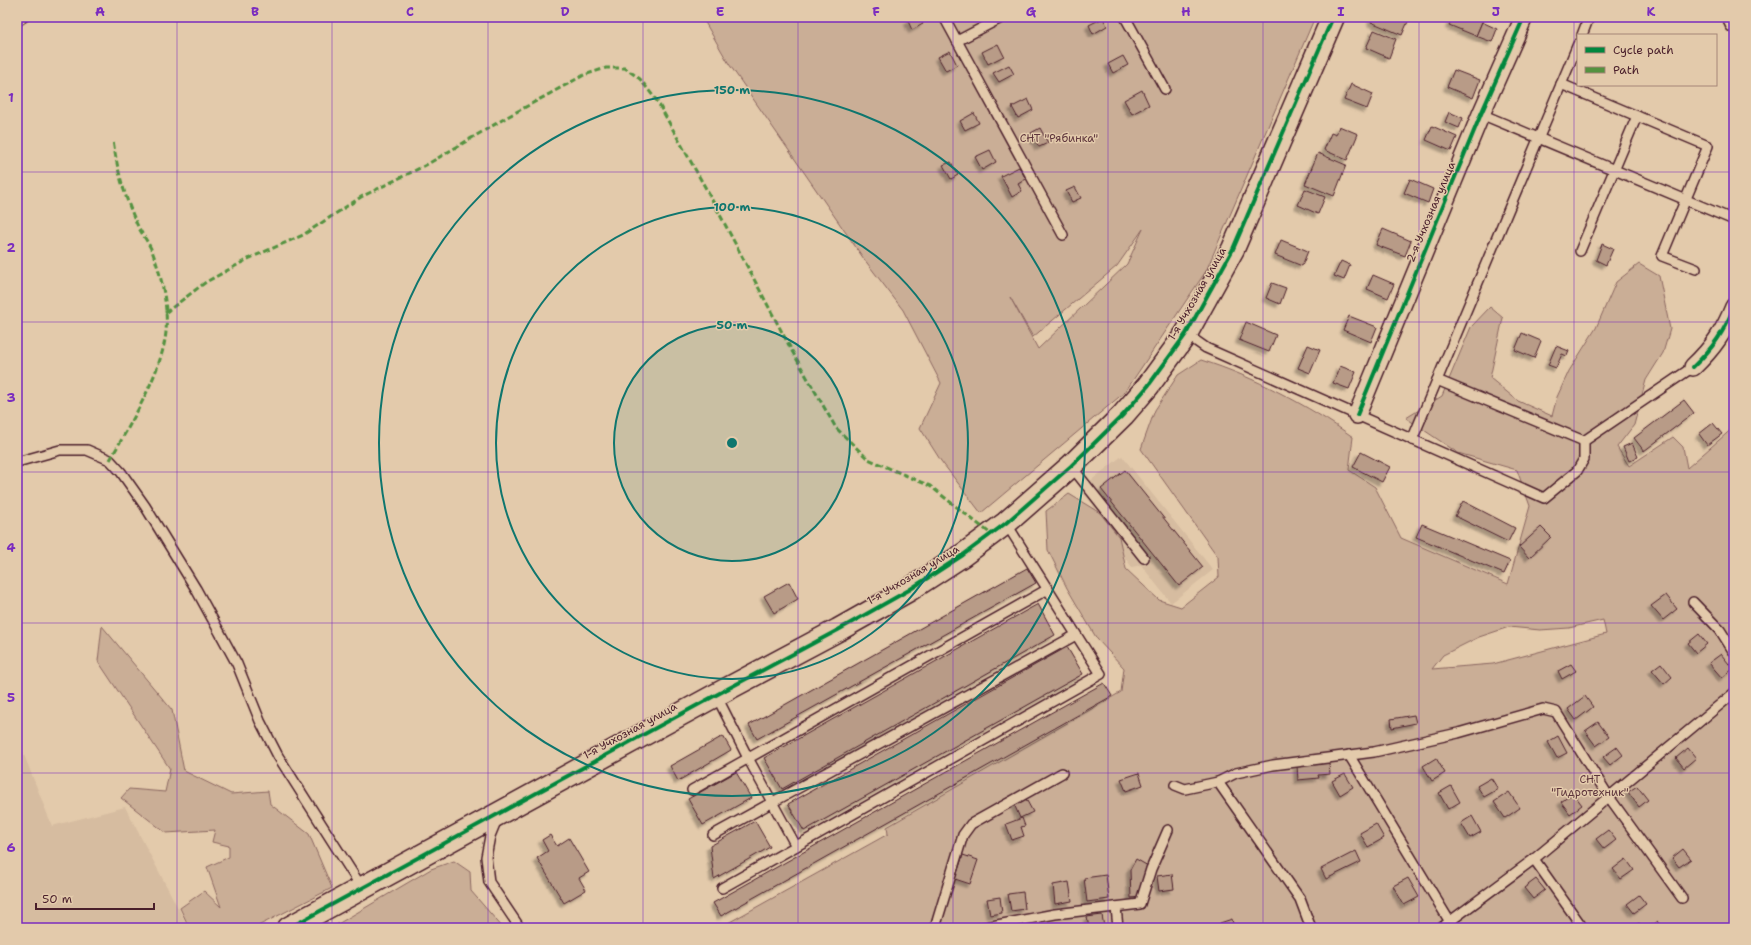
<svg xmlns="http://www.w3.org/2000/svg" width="1751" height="945" viewBox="0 0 1751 945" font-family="'Shantell Sans',sans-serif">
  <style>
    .built { fill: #d6bca0 }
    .green { fill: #caae96; stroke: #8a6660; fill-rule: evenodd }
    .building { fill: #b89b87; stroke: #4a1f2b; filter: url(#shadow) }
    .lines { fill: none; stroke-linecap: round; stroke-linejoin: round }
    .lane-casing { stroke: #4a1f2b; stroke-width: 12 }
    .street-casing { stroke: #4a1f2b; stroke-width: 20 }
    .secondary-casing { stroke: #4a1f2b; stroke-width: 25 }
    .lane { stroke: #e3caab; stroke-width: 9 }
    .street { stroke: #e3caab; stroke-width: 17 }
    .secondary { stroke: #e3caab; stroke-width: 22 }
    .rail-casing { stroke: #4a1f2b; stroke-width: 4.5 }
    .rail { stroke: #e3caab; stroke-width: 3; stroke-dasharray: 9; stroke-linecap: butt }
    .quiet { stroke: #549240; stroke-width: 3; stroke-dasharray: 6 3; stroke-linecap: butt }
    .cycleway-casing { stroke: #e3caab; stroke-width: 6 }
    .cycleway { stroke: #00873e; stroke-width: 4 }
    .grid { fill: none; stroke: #7b2cbf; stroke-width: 1; stroke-opacity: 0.55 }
    .ring { fill: none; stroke: #0f766e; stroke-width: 2 }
    .labels { text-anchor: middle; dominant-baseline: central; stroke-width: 3; stroke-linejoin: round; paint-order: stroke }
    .park-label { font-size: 11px; fill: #5d343b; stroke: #e3caab }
    .street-label { font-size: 11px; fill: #4a1f2b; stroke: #e3caab }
    .centre { fill: #0f766e; stroke: #e3caab; stroke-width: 2 }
    .ring-label { font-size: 12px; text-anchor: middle; font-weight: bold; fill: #0f766e; stroke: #e3caab; stroke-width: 3; stroke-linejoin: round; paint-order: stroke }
    .neatline { fill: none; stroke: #7b2cbf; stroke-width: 1.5 }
    .grid-label { font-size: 13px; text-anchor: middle; font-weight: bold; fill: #7b2cbf }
  </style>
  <defs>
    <filter id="shadow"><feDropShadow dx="-3.5" dy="3.5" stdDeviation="1" flood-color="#0004"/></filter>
  </defs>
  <rect width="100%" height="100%" fill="#e3caab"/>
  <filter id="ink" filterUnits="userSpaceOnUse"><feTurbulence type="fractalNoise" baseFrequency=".025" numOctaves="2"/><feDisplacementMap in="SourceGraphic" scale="8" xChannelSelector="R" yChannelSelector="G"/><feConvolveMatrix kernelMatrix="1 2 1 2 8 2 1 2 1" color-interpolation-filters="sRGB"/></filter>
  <g filter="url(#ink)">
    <!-- built -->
    <g class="built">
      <polygon points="1122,456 1213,570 1171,603 1141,565 1132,567 1091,515 1093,505 1080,489"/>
      <polygon points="17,737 52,826 125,807 187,925 181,928 17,928"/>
    </g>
    <!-- green -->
    <g class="green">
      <path d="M702 17H1315L1206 271 1125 392 981 513 941 461 920 428 941 383 903 310 864 259 729 64ZM1143 229 1127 264 1038 349 1010 297 1033 337 1117 266Z"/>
      <path d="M1639 264 1659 276 1670 329 1663 353 1646 380 1634 425 1617 447 1629 466 1673 437 1683 447 1687 468 1734 427V928H719L888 834 887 827 1121 692 1124 668 1097 639 1067 588 1048 550 1046 511 1069 494 1100 513 1119 537 1126 569 1159 600 1181 607 1219 577 1218 557 1141 449 1155 410 1178 375 1201 360C1255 377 1307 405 1353 437L1349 470 1375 487 1401 538 1508 584 1530 506 1517 470 1458 453 1406 418 1442 396 1471 327 1490 307 1503 318 1490 378 1518 401 1552 416 1557 397 1569 371 1596 328 1616 282ZM1603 620 1606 634 1493 664 1432 669 1443 655 1479 637 1509 627 1540 630 1569 628Z"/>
      <polygon points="102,626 172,710 184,771 231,794 268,791 270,804 309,834 332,888 254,928 187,928 189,927 180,908 204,891 221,907 207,867 229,857 229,846 212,842 215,830 166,833 121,798 129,789 165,792 170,769 98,661"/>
      <polygon points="454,861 470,872 471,891 503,928 331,928 431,869"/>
    </g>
    <!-- building -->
    <g class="building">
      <polygon points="916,17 920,17 923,24 912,30 908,21"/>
      <polygon points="1373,17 1410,17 1402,35 1371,22"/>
      <polygon points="1453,17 1470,18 1484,17 1476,36 1449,25"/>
      <polygon points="1103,18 1107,26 1093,34 1089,25"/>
      <polygon points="1482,22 1497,29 1492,42 1476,36"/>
      <polygon points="1374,30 1396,39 1389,58 1366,48"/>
      <polygon points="998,44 1004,56 988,64 982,52"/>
      <polygon points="950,51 957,65 946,71 938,57"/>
      <polygon points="1123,56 1128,65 1113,73 1108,64"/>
      <polygon points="1009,65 1014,74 999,82 993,73"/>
      <polygon points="1454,70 1480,80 1473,98 1447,87"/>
      <polygon points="1351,84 1373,94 1367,109 1344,100"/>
      <polygon points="1142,90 1149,105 1132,114 1124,100"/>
      <polygon points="1028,99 1033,110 1018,118 1012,107"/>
      <polygon points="1449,112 1463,118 1459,128 1445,122"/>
      <polygon points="974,113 979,123 965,130 960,121"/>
      <polygon points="1339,126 1358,134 1347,160 1324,150 1331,133 1336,135"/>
      <polygon points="1432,126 1457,137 1451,151 1426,140"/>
      <polygon points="1040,128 1048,143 1039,147 1031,133"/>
      <polygon points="990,150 996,162 982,170 975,157"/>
      <polygon points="1318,153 1346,165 1334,196 1305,184"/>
      <polygon points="951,162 958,175 951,179 943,165"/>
      <polygon points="1019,167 1026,179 1018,184 1022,191 1012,197 1001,176"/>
      <polygon points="1410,179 1433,189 1428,203 1404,193"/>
      <polygon points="1075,187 1081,198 1072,202 1066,191"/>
      <polygon points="1305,189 1325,197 1318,214 1298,205"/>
      <polygon points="1383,229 1411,241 1405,256 1376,245"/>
      <polygon points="1281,240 1308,251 1302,266 1275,255"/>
      <polygon points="1602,244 1613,249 1606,265 1596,260"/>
      <polygon points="1341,261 1350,265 1344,280 1334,276"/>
      <polygon points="1373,275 1394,284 1388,298 1367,289"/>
      <polygon points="1272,283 1286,288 1280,304 1266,298"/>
      <polygon points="1349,316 1377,327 1371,342 1343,330"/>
      <polygon points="1246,322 1276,335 1269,352 1239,340"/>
      <polygon points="1522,333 1541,341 1534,358 1515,350"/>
      <polygon points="1308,345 1320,350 1310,373 1298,368"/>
      <polygon points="1556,346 1569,351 1567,356 1562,354 1556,368 1548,365"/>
      <polygon points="1340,366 1356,372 1349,389 1333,383"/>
      <polygon points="1684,400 1694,413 1644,451 1634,438"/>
      <polygon points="1713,423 1722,434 1707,445 1699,434"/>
      <polygon points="1632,443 1638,457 1629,461 1623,447"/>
      <polygon points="1361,452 1390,467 1382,482 1353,467"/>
      <polygon points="1125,470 1203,567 1179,586 1101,489"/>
      <polygon points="1463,501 1515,528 1508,542 1455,516"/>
      <polygon points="1422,524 1510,561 1504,574 1416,537"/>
      <polygon points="1541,527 1551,537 1529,558 1519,547"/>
      <polygon points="1027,568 1036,583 757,739 749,725"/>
      <polygon points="789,582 798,599 774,613 764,596"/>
      <polygon points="1666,595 1677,609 1663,620 1651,606"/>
      <polygon points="1038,604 1055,635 782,789 764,758"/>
      <polygon points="1699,634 1707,644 1696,653 1688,643"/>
      <polygon points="1067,647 1083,674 804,831 788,804"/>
      <polygon points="1721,654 1733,669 1722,678 1709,663"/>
      <polygon points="1661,663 1672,677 1664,684 1652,670"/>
      <polygon points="1571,664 1576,671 1562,679 1558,671"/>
      <polygon points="1104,683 1112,696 721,916 713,903"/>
      <polygon points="1585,696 1593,707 1576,720 1568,709"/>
      <polygon points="1414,715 1416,723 1392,728 1391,719"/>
      <polygon points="1598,722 1609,737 1596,746 1585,731"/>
      <polygon points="723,736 731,750 678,781 670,766"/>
      <polygon points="1558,736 1567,753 1557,758 1548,742"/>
      <polygon points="1617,747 1623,755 1610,765 1603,757"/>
      <polygon points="1688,748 1696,758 1684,768 1676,758"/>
      <polygon points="1436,758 1445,773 1432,781 1423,766"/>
      <polygon points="1329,763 1330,774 1318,775 1319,778 1298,780 1297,766"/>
      <polygon points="736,772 751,798 703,825 688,799"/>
      <polygon points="1139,773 1143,785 1126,791 1121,779"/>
      <polygon points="1345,774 1353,787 1340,795 1332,781"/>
      <polygon points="1491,778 1498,789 1484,797 1477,786"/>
      <polygon points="1451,786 1460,802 1448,809 1439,793"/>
      <polygon points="1637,786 1648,800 1639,807 1628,792"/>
      <polygon points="1509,792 1520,808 1505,818 1494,802"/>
      <polygon points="1573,793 1582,805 1570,814 1561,802"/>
      <polygon points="1026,799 1033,812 1020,818 1014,804"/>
      <polygon points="1472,816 1481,832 1470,838 1461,823"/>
      <polygon points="1022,818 1025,826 1021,827 1024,836 1012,840 1006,824"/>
      <polygon points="755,821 770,847 714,879 710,846"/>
      <polygon points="1376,824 1384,838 1368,847 1360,833"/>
      <polygon points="1608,830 1616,840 1604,849 1596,839"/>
      <polygon points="550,835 557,846 569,838 589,872 579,878 586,890 564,903 537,858 548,851 542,840"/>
      <polygon points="1683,849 1691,859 1679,867 1672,858"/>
      <polygon points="1356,851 1361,862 1326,879 1321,869"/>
      <polygon points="963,855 978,860 970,884 955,879"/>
      <polygon points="1136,859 1148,866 1140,897 1131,898 1130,870"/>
      <polygon points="1626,859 1634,870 1621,879 1613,869"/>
      <polygon points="1172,874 1174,889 1159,891 1157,876"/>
      <polygon points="1106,875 1109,899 1087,902 1084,878"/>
      <polygon points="1408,878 1419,897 1404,905 1393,886"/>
      <polygon points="1536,879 1545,890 1533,899 1524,888"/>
      <polygon points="1069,882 1072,901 1055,904 1053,885"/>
      <polygon points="1023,892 1025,909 1011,911 1008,894"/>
      <polygon points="1639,895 1646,904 1634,913 1627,904"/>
      <polygon points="1000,897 1002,913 990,915 987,899"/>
      <polygon points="1102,915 1104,927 1089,928 1087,917"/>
      <polygon points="1232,919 1234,928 1221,928 1220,923"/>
      <polygon points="1657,921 1662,928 1648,928"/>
      <polygon points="1058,923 1059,928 1044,928 1043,925"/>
      <polygon points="1639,923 1643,928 1633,928"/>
    </g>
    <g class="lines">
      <defs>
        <g id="lane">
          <polyline points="944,17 1063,235"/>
          <polyline points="1125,17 1165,89"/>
          <polyline points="1582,35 1589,17"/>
          <polyline points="957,41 1003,17"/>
          <polyline points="1561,84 1708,146 1662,256 1696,269"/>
          <polyline points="1481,114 1734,220"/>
          <polyline points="1580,251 1637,116"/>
          <polyline points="1186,334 1206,348 1544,498 1577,471 1584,459 1584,441 1693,367"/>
          <polyline points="1437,380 1584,441"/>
          <polyline points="1412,440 1578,44"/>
          <polyline points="17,462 60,450 87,450 110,460 121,472 145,506 196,589 237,664 260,721 278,756 362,888"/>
          <polyline points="1071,466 1144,558"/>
          <polyline points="1693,602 1720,630 1734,652"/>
          <polyline points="716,695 748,758 796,846"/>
          <polyline points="1349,755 1450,922"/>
          <polyline points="1218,782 1300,899 1311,928"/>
          <polyline points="1175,785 1185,789 1218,782 1236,773 1273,765 1374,752 1458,733 1543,709 1556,712 1609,797 1682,898"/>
          <polyline points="692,790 1048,589"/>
          <polyline points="497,819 490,836 486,857 489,882 520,928"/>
          <polyline points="713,835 1076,635"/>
          <polyline points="1534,859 1583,928"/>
          <polyline points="722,888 1101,674 1006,523"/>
          <polyline points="1116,907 1118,928"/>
          <polyline points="935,928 963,835 971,824 1062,773"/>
          <polyline points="981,928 1055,914 1140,904 1151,869 1168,830"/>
          <polyline points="1441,928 1534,859 1734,693"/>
        </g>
        <g id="street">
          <polyline points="1731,17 1734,24"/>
          <path d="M1693 367C1713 348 1724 332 1734 307"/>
          <polyline points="1357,415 1481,114 1524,17"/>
        </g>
        <polyline id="secondary" points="289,928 716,695 838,630 909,590 963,555 1006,523 1071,466 1123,415 1148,386 1186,334 1233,249 1333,17"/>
      </defs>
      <!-- lane casing -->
      <use href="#lane" class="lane-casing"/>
      <!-- street casing -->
      <use href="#street" class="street-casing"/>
      <!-- secondary casing -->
      <use href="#secondary" class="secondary-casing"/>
      <!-- lane -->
      <use href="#lane" class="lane"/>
      <!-- street -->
      <use href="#street" class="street"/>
      <!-- secondary -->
      <use href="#secondary" class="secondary"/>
      <defs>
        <polyline id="rail" points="17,26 30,17"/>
      </defs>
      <!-- rail casing -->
      <use href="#rail" class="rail-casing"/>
      <!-- rail -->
      <use href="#rail" class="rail"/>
      <!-- quiet -->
      <g class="quiet">
        <polyline points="165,313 206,282 250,258 303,235 361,197 426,165 509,116 584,75 606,68 625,68 640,79 657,101 710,196 792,351 836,428 868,459 930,486 991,534"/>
        <path d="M110 460C130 424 162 373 166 332 168 305 162 277 152 251 148 241 140 232 136 222 124 195 117 169 113 140"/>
      </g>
      <defs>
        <g id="cycleway">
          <path d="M1693 367C1713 348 1724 332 1734 307"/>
          <polyline points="1357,415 1481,114 1524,17"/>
          <polyline points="289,928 716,695 838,630 909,590 963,555 1006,523 1071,466 1123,415 1148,386 1186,334 1233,249 1333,17"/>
        </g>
      </defs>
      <!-- cycleway casing -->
      <use href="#cycleway" class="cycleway-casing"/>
      <!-- cycleway -->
      <use href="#cycleway" class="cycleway"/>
    </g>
  </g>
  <!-- grid -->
  <path class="grid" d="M177 17V928M332 17V928M488 17V928M643 17V928M798 17V928M953 17V928M1108 17V928M1263 17V928M1419 17V928M1574 17V928M17 172H1734M17 322H1734M17 472H1734M17 623H1734M17 773H1734"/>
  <!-- distance rings -->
  <circle cx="732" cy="443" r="118" fill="#0f766e" fill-opacity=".12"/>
  <g class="ring">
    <circle cx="732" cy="443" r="118"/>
    <circle cx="732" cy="443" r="236"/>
    <circle cx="732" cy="443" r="353"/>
  </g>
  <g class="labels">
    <!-- park labels -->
    <g class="park-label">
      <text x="1059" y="138">СНТ "Рябинка"</text>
      <text x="1590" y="779">СНТ<tspan x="1590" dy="13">"Гидротехник"</tspan></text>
    </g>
    <!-- street labels -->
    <g class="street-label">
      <text transform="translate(1431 212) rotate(-67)">2-я Учхозная улица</text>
      <text transform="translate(1197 294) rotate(-60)">1-я Учхозная улица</text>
      <text transform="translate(913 575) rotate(-31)">1-я Учхозная улица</text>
      <text transform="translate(630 731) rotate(-29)">1-я Учхозная улица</text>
    </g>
  </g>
  <circle cx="732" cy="443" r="6" class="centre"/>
  <g class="ring-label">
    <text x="732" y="94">150 m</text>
    <text x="732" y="211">100 m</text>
    <text x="732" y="329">50 m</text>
  </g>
  <!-- margin -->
  <rect width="1751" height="945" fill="none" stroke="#e3caab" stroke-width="44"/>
  <!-- legend -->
  <rect x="1577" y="34" width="140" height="52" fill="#e3caab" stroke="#a68678"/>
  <rect x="1585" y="47" width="20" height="6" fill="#00873e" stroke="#a68678"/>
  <text x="1613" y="54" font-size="12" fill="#4a1f2b">Cycle path</text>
  <rect x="1585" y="67" width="20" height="6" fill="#549240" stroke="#a68678"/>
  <text x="1613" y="74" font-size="12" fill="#4a1f2b">Path</text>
  <!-- scale -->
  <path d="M36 903v6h118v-6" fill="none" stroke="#4a1f2b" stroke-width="2"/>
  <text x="42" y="903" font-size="12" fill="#4a1f2b" stroke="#e3caab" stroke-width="3" paint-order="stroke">50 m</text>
  <rect x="22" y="22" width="1707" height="901" class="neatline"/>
  <g class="grid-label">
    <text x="100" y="16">A</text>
    <text x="255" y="16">B</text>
    <text x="410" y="16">C</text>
    <text x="565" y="16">D</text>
    <text x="720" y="16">E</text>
    <text x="876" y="16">F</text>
    <text x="1031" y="16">G</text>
    <text x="1186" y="16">H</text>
    <text x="1341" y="16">I</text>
    <text x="1496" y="16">J</text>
    <text x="1651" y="16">K</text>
    <text x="11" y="102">1</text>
    <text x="11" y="252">2</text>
    <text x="11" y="402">3</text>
    <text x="11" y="552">4</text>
    <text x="11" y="702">5</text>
    <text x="11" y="852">6</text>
  </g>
</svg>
